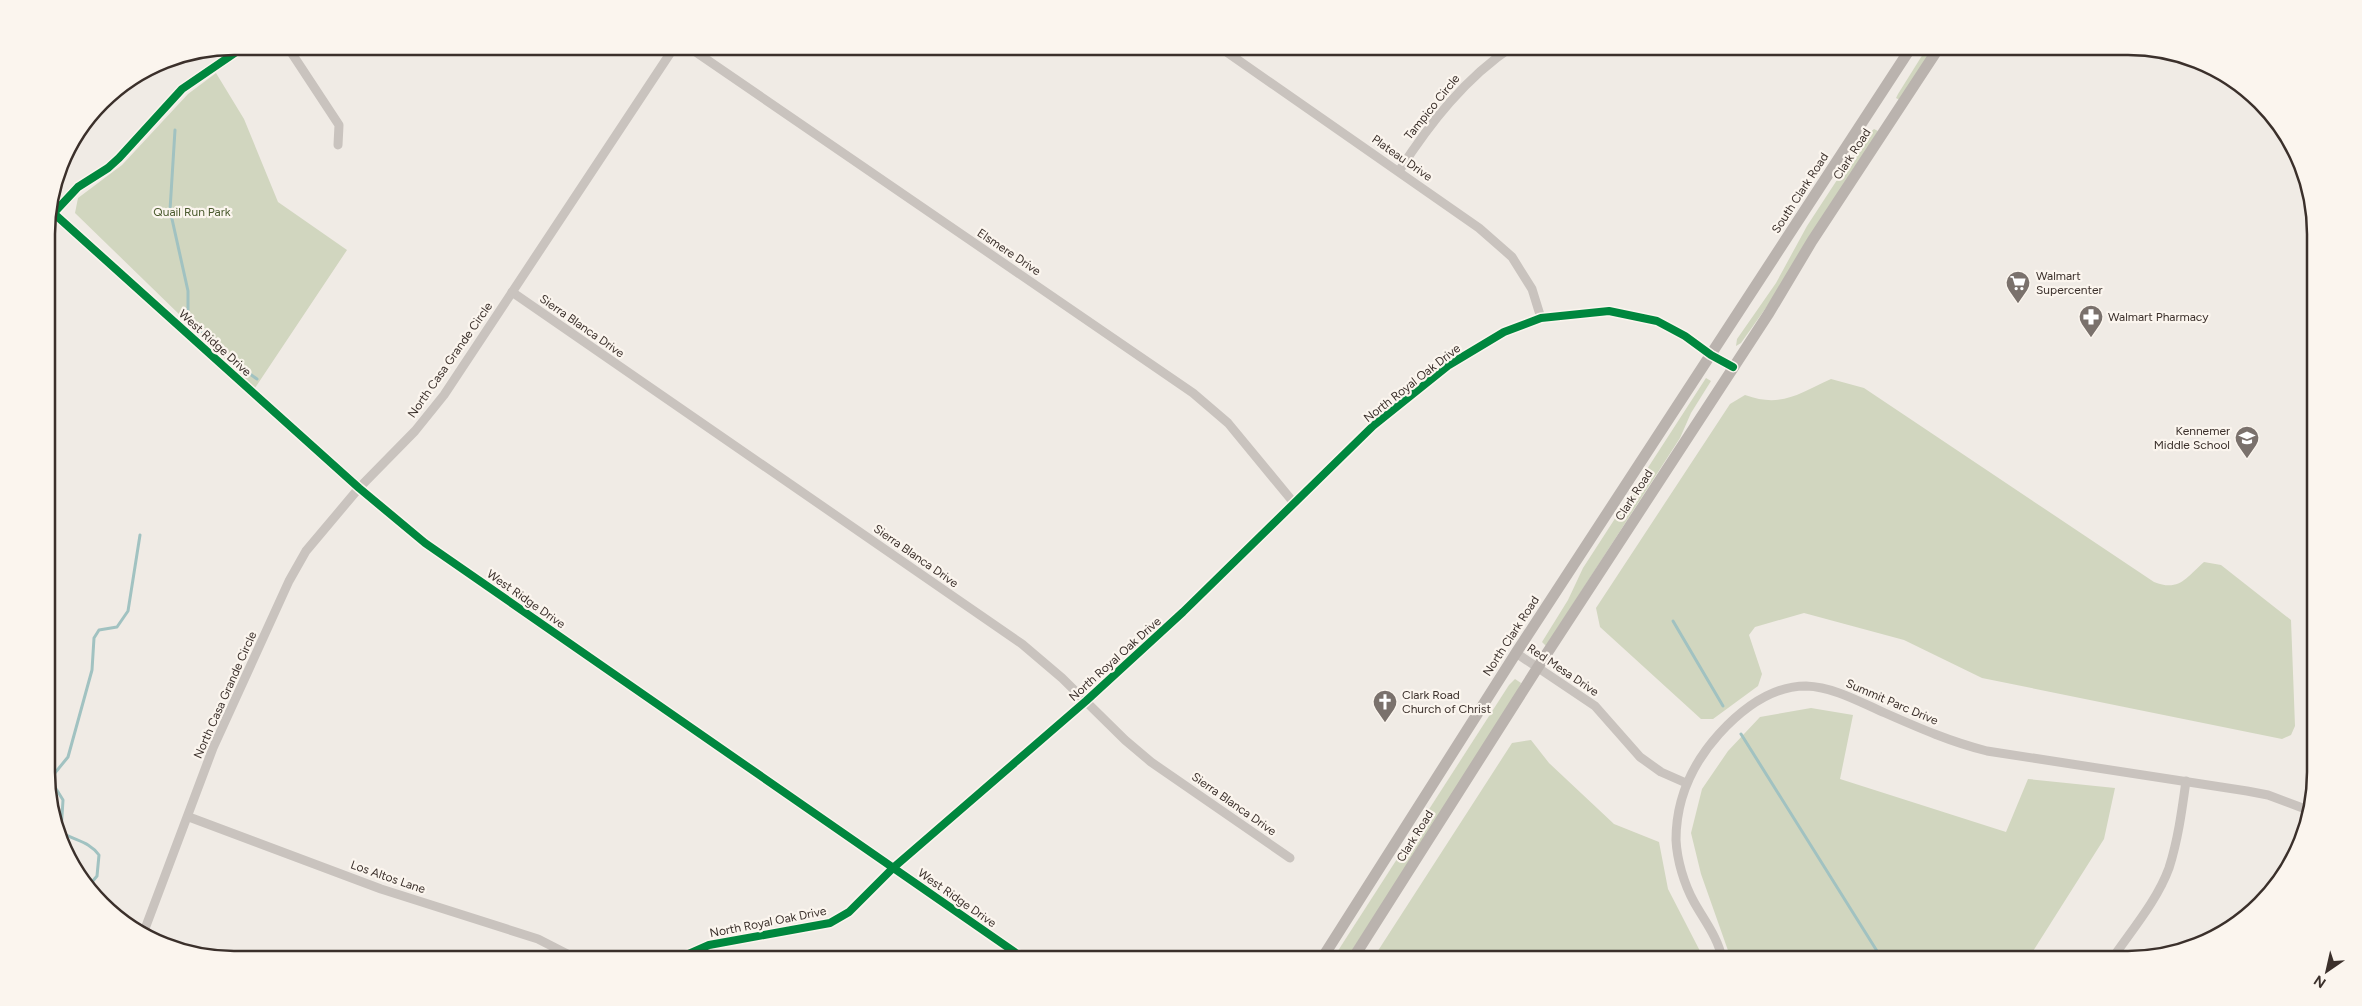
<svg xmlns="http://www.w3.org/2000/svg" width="2362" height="1006" viewBox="0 0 2362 1006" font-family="Figtree,sans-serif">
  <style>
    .green { fill: #d1d6bf }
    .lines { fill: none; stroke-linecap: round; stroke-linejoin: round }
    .stream { stroke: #a1c2c1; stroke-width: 3 }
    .minor { stroke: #c9c3be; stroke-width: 9 }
    .tertiary { stroke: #c9c3be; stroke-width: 10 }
    .secondary { stroke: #bab3ae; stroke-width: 11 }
    .cycleway-casing { stroke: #fbf5ee; stroke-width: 11 }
    .cycleway { stroke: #00873e; stroke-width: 8 }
    .labels { text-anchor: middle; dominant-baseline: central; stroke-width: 4.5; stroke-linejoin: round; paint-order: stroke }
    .street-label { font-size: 12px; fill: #3b302b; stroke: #fbf5ee }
    .park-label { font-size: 12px; fill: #4a5a2e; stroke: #fbf5ee }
    .poi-label { font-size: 12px; fill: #3b302b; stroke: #fbf5ee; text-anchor: start }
    .rim { fill: none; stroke: #3b302b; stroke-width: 2.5 }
  </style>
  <rect width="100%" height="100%" fill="#f0ebe5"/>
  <!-- green -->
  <g class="green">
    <polygon points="1928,46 1936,46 1900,100 1896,98 1898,94"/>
    <polygon points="216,73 244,119 278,202 347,250 255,388 75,213 78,198 122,165 188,94"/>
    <polygon points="1874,129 1878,131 1790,274 1741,343 1736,346 1737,339 1776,283 1807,226 1865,137"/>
    <polygon points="1706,378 1711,381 1691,413 1680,438 1546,646 1542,642 1568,600 1583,568"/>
    <path d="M1831 379 1864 388 2154 582C2179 592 2186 578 2204 562L2221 565 2291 620 2295 726 2291 735 2282 739 1982 678 1904 640 1804 613 1755 627 1749 635 1762 674 1758 686 1713 719H1701L1600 627 1596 608 1730 404 1745 395C1781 408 1798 394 1831 379Z"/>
    <polygon points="1515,679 1521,683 1515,696 1346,960 1332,960 1509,685"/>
    <polygon points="1811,708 1853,715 1840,779 2006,832 2028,779 2115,788 2104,839 2028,959 1731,959 1701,874 1691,833 1702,789 1728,751 1760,717"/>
    <polygon points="1531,740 1549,763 1614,824 1659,842 1668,889 1701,953 1696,959 1454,960 1449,955 1441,954 1432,960 1372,960 1512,743"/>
  </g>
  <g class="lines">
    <!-- stream -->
    <g class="stream">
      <polyline points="175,130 170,210 188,291 188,314 192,322 235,363 257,379"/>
      <polyline points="182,317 188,314"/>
      <polyline points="1673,621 1723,706"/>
      <polyline points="1741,734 1882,959"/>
      <path d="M87 888 97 876 99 855C89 841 75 841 61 832L63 800 50 779 68 757 92 670 94 638 99 630 117 627 128 611 140 535"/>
    </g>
    <!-- minor -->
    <g class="minor">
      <polyline points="287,46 339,125 338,145"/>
      <polyline points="687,46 1193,393 1228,423 1294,503"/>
      <polyline points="1218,46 1479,228 1512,257 1532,289 1541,318"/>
      <path d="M1399 171C1430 123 1465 78 1513 46"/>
      <polyline points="512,292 1022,644 1062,678 1125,740 1151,762 1290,858"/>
      <polyline points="1516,653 1595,706 1640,757 1661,772 1686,783"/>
      <polyline points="189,817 381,889 538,939 579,960"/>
      <polyline points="143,934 213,748 289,581 306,551 359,488 415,431 444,395 675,46"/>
      <path d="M1722 959C1719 939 1704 920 1694 902 1684 884 1677 860 1676 840 1676 799 1692 764 1719 734 1741 710 1771 686 1806 686 1834 687 1860 702 1885 713 1919 728 1951 742 1987 751L2247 791 2268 795 2308 810"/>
      <path d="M2112 959C2131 931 2157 901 2169 868 2178 840 2182 810 2186 781"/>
      <polyline points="675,960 709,945 830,923 849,912 893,868 1086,701 1183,612 1373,426 1449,365 1504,332 1541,318 1609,311 1657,321 1685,336 1711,355 1733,367"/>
    </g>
    <!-- tertiary -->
    <g class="tertiary">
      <polyline points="50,210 359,488 425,543 1026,960"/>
      <polyline points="47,219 78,187 108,168 119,158 182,89 245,46"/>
    </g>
    <!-- secondary -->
    <g class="secondary">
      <polyline points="1321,960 1516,653 1912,46"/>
      <polyline points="1352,960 1538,667 1769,313 1812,241 1940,46"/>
    </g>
    <defs>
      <g id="cycleway">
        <polyline points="50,210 359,488 425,543 1026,960"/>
        <polyline points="49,218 78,187 108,168 119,158 182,89 245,46"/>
        <polyline points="675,960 709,945 830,923 849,912 893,868 1086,701 1183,612 1373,426 1449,365 1504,332 1541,318 1609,311 1657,321 1685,336 1711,355 1733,367"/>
      </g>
    </defs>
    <!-- cycleway casing -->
    <use href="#cycleway" class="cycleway-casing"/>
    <!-- cycleway -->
    <use href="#cycleway" class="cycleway"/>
  </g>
  <!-- icons -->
  <defs>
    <symbol id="supermarket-pin" viewBox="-11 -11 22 30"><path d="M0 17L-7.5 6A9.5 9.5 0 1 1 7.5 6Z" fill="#7a716c" stroke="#fbf5ee"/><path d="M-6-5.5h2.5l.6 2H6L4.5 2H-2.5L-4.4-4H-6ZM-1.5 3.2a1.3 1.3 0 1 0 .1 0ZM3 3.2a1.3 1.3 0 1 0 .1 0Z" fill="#fff"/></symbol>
    <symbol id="pharmacy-pin" viewBox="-11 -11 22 30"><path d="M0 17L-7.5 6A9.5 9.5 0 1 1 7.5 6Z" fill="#7a716c" stroke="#fbf5ee"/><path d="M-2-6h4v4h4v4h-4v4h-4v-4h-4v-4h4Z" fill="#fff"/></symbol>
    <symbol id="school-pin" viewBox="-11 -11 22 30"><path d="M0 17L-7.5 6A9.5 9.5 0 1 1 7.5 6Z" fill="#7a716c" stroke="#fbf5ee"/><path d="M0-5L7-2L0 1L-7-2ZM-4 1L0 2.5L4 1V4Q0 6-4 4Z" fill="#fff"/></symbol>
    <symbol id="church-pin" viewBox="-11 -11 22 30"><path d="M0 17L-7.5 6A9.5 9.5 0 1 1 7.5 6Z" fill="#7a716c" stroke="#fbf5ee"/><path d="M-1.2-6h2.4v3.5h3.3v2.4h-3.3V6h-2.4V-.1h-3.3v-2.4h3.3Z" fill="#fff"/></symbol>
  </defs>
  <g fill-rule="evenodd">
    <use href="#supermarket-pin" x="2004" y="269" width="28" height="38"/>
    <use href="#pharmacy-pin" x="2077" y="303" width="28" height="38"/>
    <use href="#school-pin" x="2233" y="424" width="28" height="38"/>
    <use href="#church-pin" x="1371" y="688" width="28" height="38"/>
  </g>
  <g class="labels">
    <!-- street labels -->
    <g class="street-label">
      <text transform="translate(1432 107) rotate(-51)">Tampico Circle</text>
      <text transform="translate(1852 154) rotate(-57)">Clark Road</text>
      <text transform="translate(1402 158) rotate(35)">Plateau Drive</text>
      <text transform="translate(1800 193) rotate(-57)">South Clark Road</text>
      <text transform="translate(1009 252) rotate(34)">Elsmere Drive</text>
      <text transform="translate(582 326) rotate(35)">Sierra Blanca Drive</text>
      <text transform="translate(215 343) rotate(42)">West Ridge Drive</text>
      <text transform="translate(450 360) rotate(-55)">North Casa Grande Circle</text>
      <text transform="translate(1412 383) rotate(-38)">North Royal Oak Drive</text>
      <text transform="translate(1634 495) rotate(-57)">Clark Road</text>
      <text transform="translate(916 556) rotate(35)">Sierra Blanca Drive</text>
      <text transform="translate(526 599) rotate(35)">West Ridge Drive</text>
      <text transform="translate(1511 636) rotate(-57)">North Clark Road</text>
      <text transform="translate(1115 659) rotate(-42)">North Royal Oak Drive</text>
      <text transform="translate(1563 670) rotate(34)">Red Mesa Drive</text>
      <text transform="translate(225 695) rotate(-66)">North Casa Grande Circle</text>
      <text transform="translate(1892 702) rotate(23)">Summit Parc Drive</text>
      <text transform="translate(1234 804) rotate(35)">Sierra Blanca Drive</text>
      <text transform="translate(1415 836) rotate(-58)">Clark Road</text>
      <text transform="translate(388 877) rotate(19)">Los Altos Lane</text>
      <text transform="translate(957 898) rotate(35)">West Ridge Drive</text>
      <text transform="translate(768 922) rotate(-11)">North Royal Oak Drive</text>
    </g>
    <!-- park labels -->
    <g class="park-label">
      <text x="192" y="212">Quail Run Park</text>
    </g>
    <!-- poi labels -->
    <g class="poi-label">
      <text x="2036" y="276">Walmart<tspan x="2036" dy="14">Supercenter</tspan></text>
      <text x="2108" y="317">Walmart Pharmacy</text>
      <text x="2230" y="431" text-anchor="end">Kennemer<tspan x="2230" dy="14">Middle School</tspan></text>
      <text x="1402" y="695">Clark Road<tspan x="1402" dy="14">Church of Christ</tspan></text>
    </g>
  </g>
  <!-- crop -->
  <path d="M0 0H2362V1006H0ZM234 55H2128A179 179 0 0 1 2307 234V772A179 179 0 0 1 2128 951H234A179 179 0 0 1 55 772V234A179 179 0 0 1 234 55Z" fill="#fbf5ee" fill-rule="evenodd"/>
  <path class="rim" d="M234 55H2128A179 179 0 0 1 2307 234V772A179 179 0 0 1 2128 951H234A179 179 0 0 1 55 772V234A179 179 0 0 1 234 55Z"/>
  <!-- north arrow -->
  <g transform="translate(2327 971) rotate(214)" stroke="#fbf5ee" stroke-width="4" paint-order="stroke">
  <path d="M0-4L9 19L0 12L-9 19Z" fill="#3b302b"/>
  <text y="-8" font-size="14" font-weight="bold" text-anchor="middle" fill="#3b302b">N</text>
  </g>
</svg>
